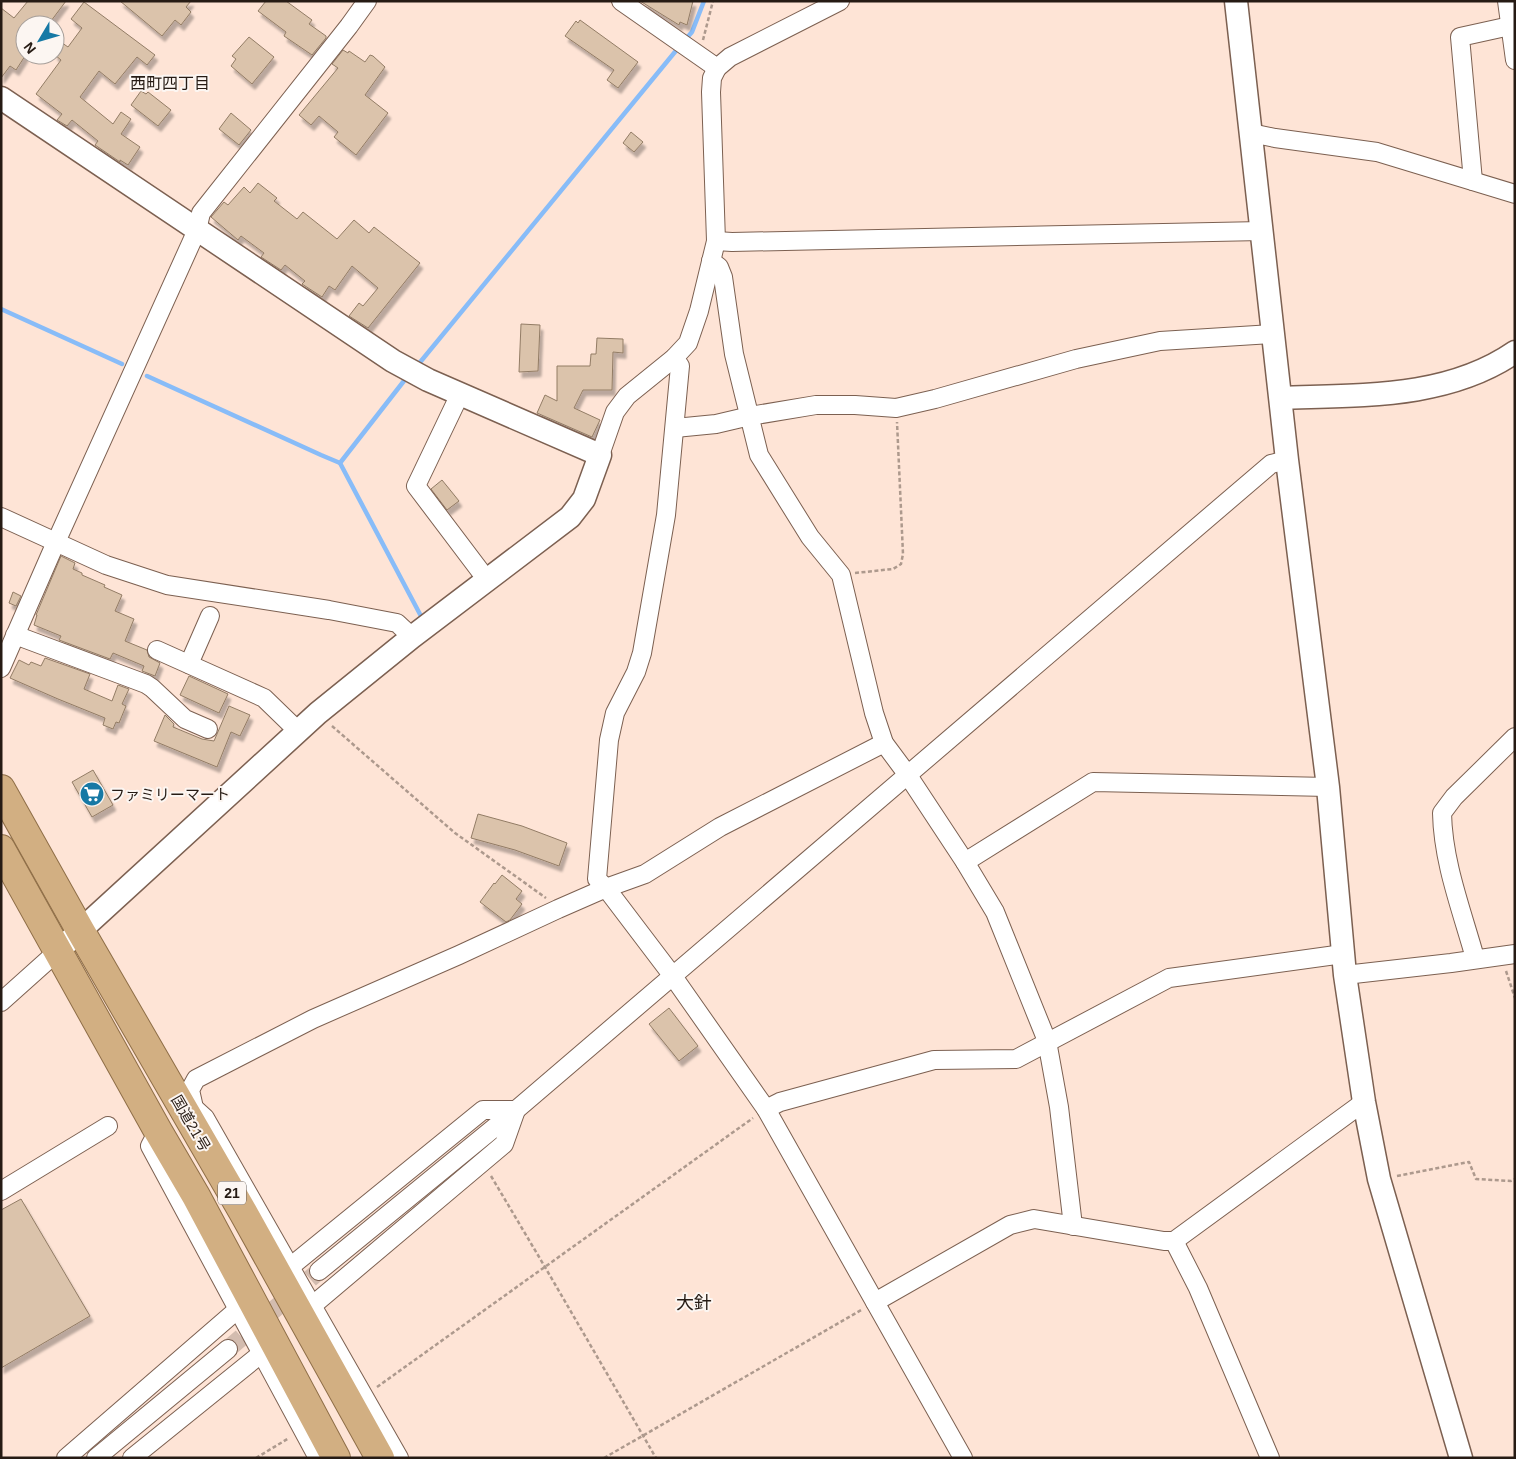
<svg xmlns="http://www.w3.org/2000/svg" width="1516" height="1459" viewBox="0 0 1516 1459" font-family="Arial,'Noto Sans JP',sans-serif">
  <style>
    .lines { fill: none; stroke-linecap: round; stroke-linejoin: round }
    .stream { stroke: #88bcf8; stroke-width: 4.5 }
    .building { fill: #dbc3ab; stroke: #927c65; filter: url(#shadow) }
    .minor-tunnel { stroke: #d3bcaf; stroke-width: 18; stroke-dasharray: 18 9; stroke-linecap: butt }
    .minor-casing { stroke: #7c6051; stroke-width: 20 }
    .tertiary-casing { stroke: #7c6051; stroke-width: 25 }
    .trunk-casing { stroke: #8e6e47; stroke-width: 30 }
    .path { stroke: #ad998d; stroke-width: 2.5; stroke-dasharray: 4 2.5; stroke-linecap: butt }
    .minor { stroke: #fff; stroke-width: 18 }
    .tertiary { stroke: #fff; stroke-width: 22 }
    .trunk { stroke: #d2af82; stroke-width: 28 }
    .labels { text-anchor: middle; dominant-baseline: central; stroke-width: 4; stroke-linejoin: round; paint-order: stroke }
    .shield { fill: #fcf6f2; stroke: #665d57; stroke-width: 1 }
    .shield-label { font-size: 14px; font-weight: bold; fill: #261b14 }
    .poi-label { font-size: 15px; fill: #261b14; stroke: #fcf6f2; text-anchor: start }
    .street-label { font-size: 15px; fill: #261b14; stroke: #fcf6f2 }
    .neighbourhood-label { font-size: 16px; fill: #261b14; stroke: #fcf6f2 }
    .quarter-label { font-size: 18px; fill: #261b14; stroke: #fcf6f2 }
  </style>
  <defs>
    <filter id="shadow"><feDropShadow dx="3" dy="5.5" stdDeviation="1" flood-color="#0004"/></filter>
  </defs>
  <rect width="100%" height="100%" fill="#fee4d6"/>
  <g class="lines">
    <!-- stream -->
    <g class="stream">
      <polyline points="684,41 692,32 704,1"/>
      <polyline points="1,309 122,364"/>
      <polyline points="417,366 679,47"/>
      <polyline points="147,376 321,455 340,463 422,618"/>
      <polyline points="340,463 407,377"/>
    </g>
  </g>
  <!-- building -->
  <g class="building">
    <polygon points="28,1 66,1 48,25 25,25 25,56 16,70 10,66 1,78 1,8 14,18"/>
    <polygon points="120,1 191,1 186,7 191,12 181,25 175,20 162,36"/>
    <polygon points="266,1 286,1 312,20 309,24 326,36 326,38 312,55 284,36 286,32 258,11"/>
    <polygon points="640,1 693,1 687,25 680,22 679,25"/>
    <polygon points="84,2 155,55 147,65 137,57 115,84 99,71 80,97 113,124 121,112 131,119 121,134 140,147 128,165 120,160 120,162 95,145 98,141 72,120 67,126 57,120 62,114 36,94 61,60 55,55 55,38 68,47 82,28 71,19"/>
    <polygon points="580,20 638,62 618,88 607,80 614,70 565,36 576,21 578,23"/>
    <polygon points="249,37 274,57 252,84 231,66 236,59 232,56"/>
    <polygon points="343,50 348,53 349,51 365,62 370,55 373,56 385,67 365,95 388,113 356,155 334,137 338,132 319,116 311,125 299,115 338,68 332,64"/>
    <polygon points="141,91 146,94 148,92 171,110 158,126 131,105"/>
    <polygon points="231,113 251,130 239,145 219,129"/>
    <polygon points="631,132 643,142 634,152 623,143"/>
    <polygon points="258,183 277,198 274,201 297,219 303,212 337,239 354,220 369,233 374,227 420,263 368,328 349,316 359,303 363,306 378,288 352,266 335,290 329,286 322,297 302,284 305,281 285,265 281,270 261,257 264,253 241,236 238,240 211,217 224,202 228,205 244,187 250,193"/>
    <polygon points="521,324 540,325 538,371 519,372"/>
    <polygon points="597,338 623,339 623,353 613,352 612,390 583,390 574,408 600,420 592,437 537,413 545,395 557,401 557,366 590,366 591,354 596,354"/>
    <polygon points="442,480 459,501 447,510 431,489"/>
    <polygon points="61,556 75,563 73,569 82,573 82,575 105,585 104,587 122,595 115,611 134,619 125,641 147,650 149,657 160,663 155,676 142,671 144,666 113,653 110,659 59,640 61,636 34,625 37,615 36,615"/>
    <polygon points="13,592 21,596 16,606 9,603"/>
    <polygon points="45,658 90,674 84,689 112,701 118,685 129,689 122,704 126,706 119,723 116,722 113,729 103,725 105,718 58,699 10,678 19,660 29,665 31,662 41,666"/>
    <polygon points="189,676 228,694 219,713 180,695"/>
    <polygon points="229,706 250,715 240,736 231,732 217,767 154,741 165,715 174,724 173,727 202,739 214,741"/>
    <polygon points="93,770 113,805 92,817 72,782"/>
    <polygon points="478,814 522,826 567,843 559,866 515,850 471,838"/>
    <polygon points="502,875 522,891 516,899 522,904 510,920 506,922 480,902 494,883 495,884"/>
    <polygon points="669,1008 698,1046 679,1061 649,1024"/>
    <polygon points="21,1199 90,1316 1,1368 1,1210"/>
  </g>
  <g class="lines">
    <!-- minor-tunnel -->
    <polyline class="minor-tunnel" points="228,1349 319,1271"/>
    <defs>
      <g id="minor">
        <polyline points="621,1 717,68 730,57 840,1"/>
        <polyline points="1507,1 1515,60"/>
        <polyline points="1251,133 1275,138 1377,152 1515,194"/>
        <polyline points="1473,181 1460,37 1510,26"/>
        <polyline points="716,241 732,242 1262,231"/>
        <polyline points="711,261 719,267 723,277 734,354 759,455 810,537 841,575 874,713 884,743 907,774 965,862 995,912 1047,1041 1059,1107 1073,1226"/>
        <polyline points="674,358 680,366 666,515 642,653 636,672 615,713 609,740 597,879 606,888 672,975 766,1109 963,1458"/>
        <polyline points="460,394 416,486 487,580"/>
        <polyline points="675,428 716,424 750,416 816,405 855,405 896,408 935,399 1076,359 1160,341 1273,334"/>
        <polyline points="600,455 615,412 627,396 674,358 688,343 699,311 716,241 711,92 712,78 717,68"/>
        <polyline points="1,517 106,565 167,585 329,610 397,623 412,637"/>
        <polyline points="15,635 146,684 152,688 185,719 208,729"/>
        <polyline points="157,650 264,698 298,731"/>
        <polyline points="189,664 210,616"/>
        <polyline points="1,668 56,542 197,230 201,213 349,26 367,1"/>
        <polyline points="965,862 1093,782 1328,787"/>
        <path d="M1475 958C1462 911 1443 863 1442 813L1454 797 1515 737"/>
        <polyline points="1345,975 1451,963 1515,954"/>
        <polyline points="1,1002 58,951"/>
        <polyline points="194,1108 190,1090 196,1079 313,1019 459,955 558,909 606,888 645,874 720,827 884,743"/>
        <polyline points="766,1109 780,1102 934,1060 1016,1059 1169,978 1343,954"/>
        <polyline points="184,1110 194,1108 205,1118 399,1458"/>
        <polyline points="158,1131 150,1146 318,1458"/>
        <polyline points="1,1191 108,1126"/>
        <polyline points="1174,1241 1198,1288 1270,1458"/>
        <polyline points="290,1267 483,1110 516,1110 504,1144 313,1305"/>
        <polyline points="319,1271 516,1110 1271,464 1287,460"/>
        <polyline points="875,1302 1010,1225 1034,1219 1164,1241 1174,1241 1364,1102"/>
        <polyline points="66,1458 237,1310"/>
        <polyline points="96,1458 228,1349"/>
        <polyline points="132,1458 262,1353"/>
      </g>
      <g id="tertiary">
        <polyline points="1236,1 1287,460 1328,787 1345,975 1364,1102 1379,1179 1461,1458"/>
        <polyline points="1,98 393,361 428,380 600,455 584,499 570,517 412,637 318,713 58,951"/>
        <path d="M1281 398C1360 395 1447 399 1515 352"/>
      </g>
      <g id="trunk">
        <polyline points="1,789 80,930 243,1212 380,1458"/>
        <polyline points="1,849 158,1131 196,1196 336,1458"/>
      </g>
    </defs>
    <!-- minor casing -->
    <use href="#minor" class="minor-casing"/>
    <!-- tertiary casing -->
    <use href="#tertiary" class="tertiary-casing"/>
    <!-- trunk casing -->
    <use href="#trunk" class="trunk-casing"/>
    <!-- path -->
    <g class="path">
      <polyline points="703,40 713,1"/>
      <polyline points="855,573 893,569 901,564 903,554 897,422"/>
      <polyline points="332,726 455,833 546,898"/>
      <polyline points="1506,971 1515,998"/>
      <polyline points="491,1176 545,1267 656,1458"/>
      <polyline points="1397,1176 1469,1162 1476,1179 1511,1181 1515,1179"/>
      <polyline points="377,1387 753,1118"/>
      <polyline points="256,1458 289,1438"/>
      <polyline points="604,1458 863,1309"/>
    </g>
    <!-- minor -->
    <use href="#minor" class="minor"/>
    <!-- tertiary -->
    <use href="#tertiary" class="tertiary"/>
    <!-- trunk -->
    <use href="#trunk" class="trunk"/>
  </g>
  <!-- icons -->
  <defs>
    <symbol id="supermarket-disc" viewBox="-11 -11 22 22"><circle r="9.5" fill="#1679a5" stroke="#fcf6f2"/><path d="M-6-5.5h2.5l.6 2H6L4.5 2H-2.5L-4.4-4H-6ZM-1.5 3.2a1.3 1.3 0 1 0 .1 0ZM3 3.2a1.3 1.3 0 1 0 .1 0Z" fill="#fff"/></symbol>
  </defs>
  <g fill-rule="evenodd">
    <use href="#supermarket-disc" x="78" y="780" width="28" height="28"/>
  </g>
  <g class="labels">
    <!-- shield labels -->
    <rect class="shield" x="218" y="1181.5" width="28" height="23" rx="4"/>
    <g class="shield-label">
      <text x="232" y="1193">21</text>
    </g>
    <!-- poi labels -->
    <g class="poi-label">
      <text x="110" y="794">ファミリーマート</text>
    </g>
    <!-- street labels -->
    <g class="street-label">
      <text transform="translate(191 1123) rotate(60)">国道21号</text>
    </g>
    <!-- neighbourhood labels -->
    <g class="neighbourhood-label">
      <text x="170" y="83">西町四丁目</text>
    </g>
    <!-- quarter labels -->
    <g class="quarter-label">
      <text x="694" y="1303">大針</text>
    </g>
  </g>
  <!-- border -->
  <rect width="1516" height="1459" fill="none" stroke="#261b14" stroke-width="5"/>
  <!-- north arrow -->
  <g transform="translate(40 40) rotate(232)"><circle r="24" fill="#fcf6f2" stroke="#a69e99"/>
  <path d="M0-4L9 19L0 12L-9 19Z" fill="#1679a5"/>
  <text y="-8" font-size="14" font-weight="bold" text-anchor="middle" fill="#261b14">N</text>
  </g>
</svg>
